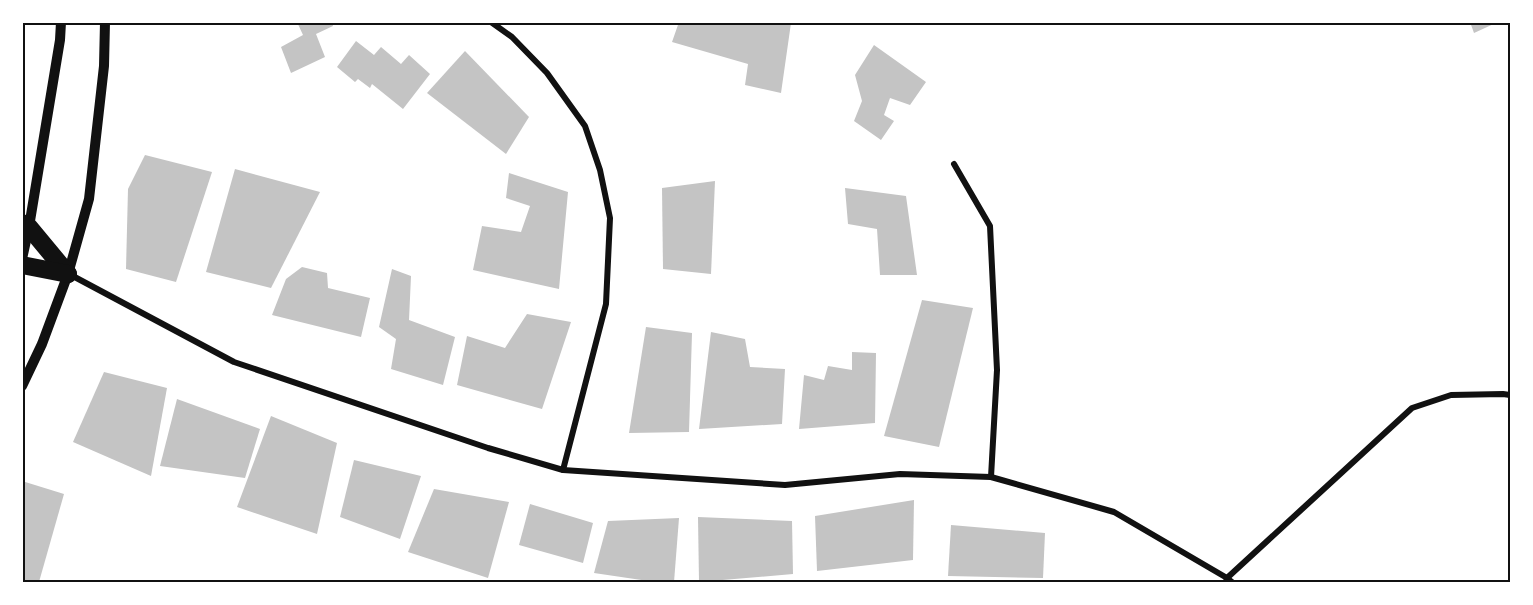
<svg xmlns="http://www.w3.org/2000/svg" width="1533" height="605" font-family="Georgia,serif">
<rect width="100%" height="100%" fill="#fff"/>
<g fill="#c4c4c4">
<path d="M297,22H332L333,26L316,34L325,57L291,73L281,47L303,35Z"/>
<path d="M679,22L791,23L781,93L745,85L748,64L672,42Z"/>
<path d="M1470,22H1498L1474,33Z"/>
<path d="M356,41L374,55L381,47L401,64L409,55L430,74L403,109L372,84L370,88L358,79L355,82L337,67Z"/>
<path d="M874,45L926,82L910,105L890,98L884,115L894,121L881,140L854,121L862,101L855,75Z"/>
<path d="M465,51L529,117L506,154L427,93Z"/>
<path d="M145,155L212,172L176,282L126,269L128,189Z"/>
<path d="M235,169L320,192L271,288L206,272Z"/>
<path d="M509,173L568,192L559,289L473,270L482,226L521,232L530,206L506,198Z"/>
<path d="M715,181L711,274L663,269L662,188Z"/>
<path d="M845,188L906,196L917,275H880L877,229L848,224Z"/>
<path d="M302,267L327,273L328,288L370,298L361,337L272,315L286,279Z"/>
<path d="M392,269L411,276L409,320L455,337L443,385L391,369L396,339L379,327Z"/>
<path d="M922,300L973,308L939,447L884,436Z"/>
<path d="M527,314L571,322L542,409L457,385L467,336L505,348Z"/>
<path d="M646,327L692,333L689,432L629,433Z"/>
<path d="M711,332L745,339L750,367L785,369L782,424L699,429Z"/>
<path d="M852,352L876,353L875,423L799,429L804,375L824,380L828,366L852,370Z"/>
<path d="M104,372L167,388L151,476L73,442Z"/>
<path d="M177,399L260,429L245,478L160,466Z"/>
<path d="M271,416L337,443L317,534L237,507Z"/>
<path d="M354,460L421,476L400,539L340,517Z"/>
<path d="M22,481L64,494L39,582H22Z"/>
<path d="M434,489L509,502L488,578L408,552Z"/>
<path d="M914,500L913,560L817,571L815,516Z"/>
<path d="M530,504L593,523L583,563L519,545Z"/>
<path d="M698,517L792,521L793,574L699,582Z"/>
<path d="M679,518L674,582H655L594,573L608,521Z"/>
<path d="M951,525L1045,533L1043,578L948,576Z"/>
</g>
<g fill="none" stroke-linecap="round" stroke-linejoin="round">
<g stroke="#111" stroke-width="6">
<path d="M491,22L512,37L547,73L585,126L600,170L610,218L606,304L563,470"/>
<path d="M954,164L990,226L997,370L991,477"/>
<path d="M69,274L234,362L488,448L563,470L785,485L900,474L991,477L1114,512L1227,578L1232,582"/>
<path d="M1226,582L1227,578L1412,408L1451,395L1503,394L1510,395"/>
</g>
<g stroke="#111" stroke-width="10">
<path d="M22,259L29,227L60,40L61,22"/>
<path d="M22,386L42,344L68,274L89,199L104,66L105,22"/>
</g>
<g stroke="#111" stroke-width="18">
<path d="M22,223L29,227L68,274"/>
<path d="M22,265L68,274"/>
</g>
</g>
<rect width="1533" height="605" fill="none" stroke="#ffffff" stroke-width="48"/>
<rect x="24" y="24" width="1485" height="557" fill="none" stroke="#111" stroke-width="2"/>
</svg>
